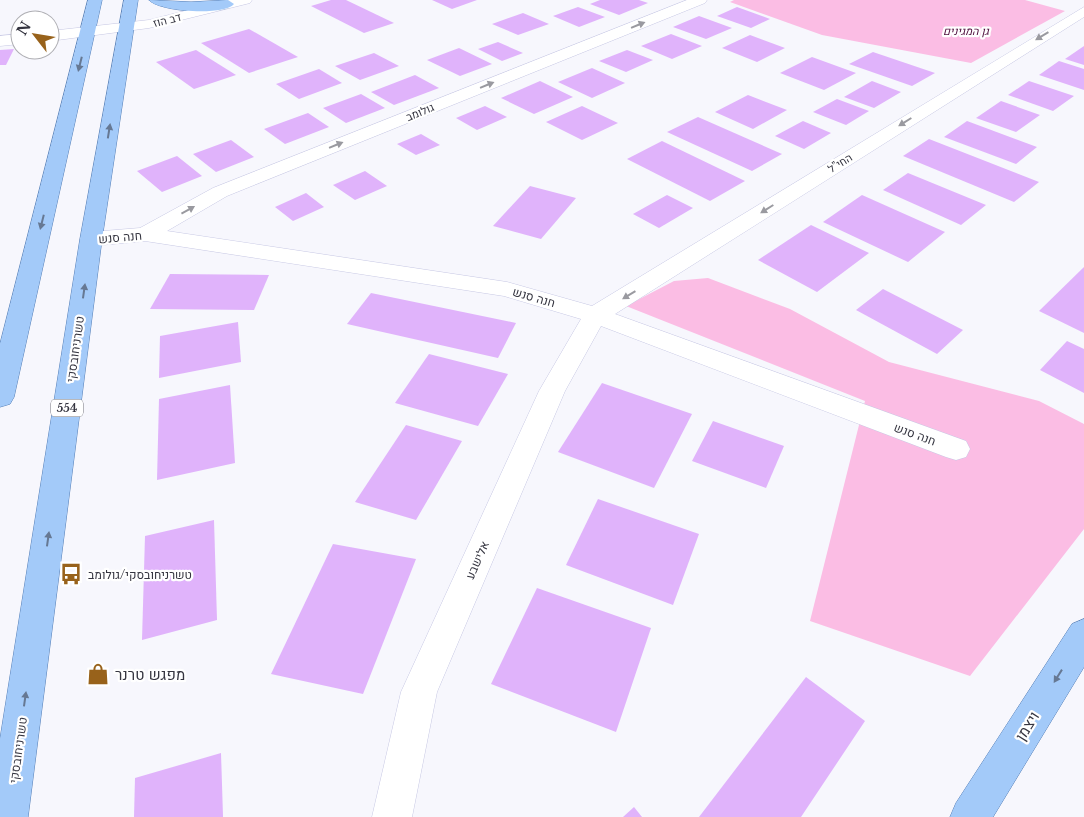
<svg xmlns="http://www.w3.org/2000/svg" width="1084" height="817" font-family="'Libre Baskerville',Heebo,serif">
<rect width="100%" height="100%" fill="#f7f7fd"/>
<g fill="#fbbde4">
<path d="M734,0H1025L1065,11L971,63L822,35L730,2Z"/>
<path d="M708,278L790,309L889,362L1039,401L1084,424V529L970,676L810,621L865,401L626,306L674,281Z"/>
</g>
<g fill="#e0b3fb">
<path d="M331,0H346L394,23L364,33L311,6Z"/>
<path d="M432,0H477L452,9Z"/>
<path d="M600,0H639L648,3L619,15L590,4Z"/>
<path d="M578,7L605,17L579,27L553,16Z"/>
<path d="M737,7L770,19L751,28L717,16Z"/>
<path d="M523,13L549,24L518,35L492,24Z"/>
<path d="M699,16L732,28L706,39L673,27Z"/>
<path d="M249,29L298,57L249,73L201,43Z"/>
<path d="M671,34L702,46L672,59L641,46Z"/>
<path d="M750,35L785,48L757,62L722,48Z"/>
<path d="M498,42L523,53L502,61L478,49Z"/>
<path d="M1084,46V65L1065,59Z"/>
<path d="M459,48L492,64L460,76L427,60Z"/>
<path d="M14,49L6,65H0V50Z"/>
<path d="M196,50L236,75L194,89L156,62Z"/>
<path d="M627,50L653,60L626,72L599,61Z"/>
<path d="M873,52L935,73L912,86L849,64Z"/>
<path d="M374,53L399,66L360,80L335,66Z"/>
<path d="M812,57L856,73L824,90L780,73Z"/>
<path d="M1059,61L1084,69V90L1039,75Z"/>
<path d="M592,68L625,83L592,98L558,82Z"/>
<path d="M319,69L342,83L299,99L276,84Z"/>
<path d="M415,75L439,88L394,105L371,92Z"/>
<path d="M540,81L573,97L534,114L501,98Z"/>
<path d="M872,81L901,92L874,108L844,97Z"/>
<path d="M1029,81L1074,96L1053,111L1008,95Z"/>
<path d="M361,94L385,108L346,123L323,108Z"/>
<path d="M748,95L787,110L753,129L715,112Z"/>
<path d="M837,99L869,111L846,125L813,112Z"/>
<path d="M1001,101L1040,115L1016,132L976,118Z"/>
<path d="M485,106L507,117L477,130L456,118Z"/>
<path d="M582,106L618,123L582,140L546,122Z"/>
<path d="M308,113L329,127L285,144L264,129Z"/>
<path d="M698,117L782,154L752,171L667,132Z"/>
<path d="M803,121L831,133L804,149L775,136Z"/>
<path d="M967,121L1037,147L1016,164L944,137Z"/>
<path d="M421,134L440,145L416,155L397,144Z"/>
<path d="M929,139L1039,182L1014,202L903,156Z"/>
<path d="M231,140L254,157L216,172L193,154Z"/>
<path d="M662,141L745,181L710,201L627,159Z"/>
<path d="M177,156L202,176L162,192L137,171Z"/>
<path d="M365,171L387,186L355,200L333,185Z"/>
<path d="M908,173L986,205L961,225L883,190Z"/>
<path d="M530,186L576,198L541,239L493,226Z"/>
<path d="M306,193L324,207L293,221L275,207Z"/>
<path d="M667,195L693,208L659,228L633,214Z"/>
<path d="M862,195L945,232L908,262L823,222Z"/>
<path d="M811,225L869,253L817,292L758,260Z"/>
<path d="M1084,267V333L1039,311Z"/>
<path d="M170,274L269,275L254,310L150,309Z"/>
<path d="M883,289L963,330L937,354L856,310Z"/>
<path d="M371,293L516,323L498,358L347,324Z"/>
<path d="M238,322L241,362L159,378L160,336Z"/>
<path d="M1067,341L1084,349V393L1040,370Z"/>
<path d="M429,354L508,374L478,426L395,403Z"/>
<path d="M602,383L692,414L654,488L558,452Z"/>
<path d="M230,385L235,463L157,480L159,399Z"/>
<path d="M713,421L784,446L766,488L692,461Z"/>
<path d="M406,425L462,441L416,520L355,502Z"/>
<path d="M598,499L699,534L673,605L566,565Z"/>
<path d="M214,520L217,620L142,640L145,536Z"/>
<path d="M333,544L416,559L363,694L271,674Z"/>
<path d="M537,588L651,628L616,732L491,684Z"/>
<path d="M806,677L865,721L801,817H699Z"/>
<path d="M221,753L223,817H134L135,778Z"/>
<path d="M634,807L642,817H623Z"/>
</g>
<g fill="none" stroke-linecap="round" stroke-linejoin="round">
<g stroke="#c7c8e4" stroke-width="1">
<g id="minor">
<path d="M228,0H252L250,3L149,28L50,41V31L149,20Z"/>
<path d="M687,0H707L705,3L227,196L167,231L507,282L592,306L1084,7V17L615,314L966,441L970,449L966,457L956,460L946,457L601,326L565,391L437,692L412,817H372L401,692L539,391L581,319L504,296L145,241L91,246L83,244L80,239L83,234L91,232L140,228L213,188Z"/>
<path d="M20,34V44L0,46V36Z"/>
</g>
</g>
<g stroke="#547eb6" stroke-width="1">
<g id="major">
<path d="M88,0H102L14,397L10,404L0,407V344Z"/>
<path d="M124,0H138L102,239L28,817H0V739L80,239Z"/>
<path d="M149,0L191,2L228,0L234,4C225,16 159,12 149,0Z"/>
<path d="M1084,619V667L993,817H950L956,803L1072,624Z"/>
</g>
</g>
<use href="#minor" fill="#fff" fill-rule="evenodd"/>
<use href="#major" fill="#a3caf9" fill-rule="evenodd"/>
</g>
<defs><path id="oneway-solid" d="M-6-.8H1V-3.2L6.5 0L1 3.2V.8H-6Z" transform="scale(1.25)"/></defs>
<g fill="#9a9aa0">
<use href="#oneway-solid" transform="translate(638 25) rotate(-22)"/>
<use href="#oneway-solid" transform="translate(1042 36) rotate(149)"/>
<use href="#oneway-solid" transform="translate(487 85) rotate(-22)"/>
<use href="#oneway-solid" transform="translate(905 122) rotate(148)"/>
<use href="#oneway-solid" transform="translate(336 145) rotate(-22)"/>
<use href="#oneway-solid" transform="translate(767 209) rotate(148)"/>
<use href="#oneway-solid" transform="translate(188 210) rotate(-29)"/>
<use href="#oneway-solid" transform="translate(629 295) rotate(149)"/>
</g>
<g fill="#667893">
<use href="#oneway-solid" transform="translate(80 64) rotate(104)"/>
<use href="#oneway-solid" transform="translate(109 131) rotate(-81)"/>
<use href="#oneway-solid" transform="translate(42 222) rotate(104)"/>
<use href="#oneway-solid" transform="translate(84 291) rotate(-82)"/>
<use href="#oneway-solid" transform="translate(48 539) rotate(-82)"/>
<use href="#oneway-solid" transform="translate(1058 676) rotate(122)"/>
<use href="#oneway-solid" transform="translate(25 699) rotate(-82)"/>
</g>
<defs>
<g id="bus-bare" transform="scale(1.725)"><path d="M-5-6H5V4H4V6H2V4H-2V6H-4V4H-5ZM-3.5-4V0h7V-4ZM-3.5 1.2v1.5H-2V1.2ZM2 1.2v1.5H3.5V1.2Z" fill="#98621b" stroke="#fff" stroke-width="2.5" paint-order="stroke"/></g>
<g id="shop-bare" transform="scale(1.725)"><path d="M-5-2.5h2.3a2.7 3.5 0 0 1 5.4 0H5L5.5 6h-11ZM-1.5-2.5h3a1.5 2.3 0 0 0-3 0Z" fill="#98621b" stroke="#fff" stroke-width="2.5" paint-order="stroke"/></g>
</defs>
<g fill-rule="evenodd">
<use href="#bus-bare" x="71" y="574"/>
<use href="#shop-bare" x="98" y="674"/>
</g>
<g text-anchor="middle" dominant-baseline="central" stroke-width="4.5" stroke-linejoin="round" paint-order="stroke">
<g font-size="11" fill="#353540" stroke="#fff">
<text transform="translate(167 20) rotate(-14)">דב הוז</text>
<text transform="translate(420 112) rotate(-22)">גולומב</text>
<text transform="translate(840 163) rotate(-32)">החי"ל</text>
</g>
<g font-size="11" font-style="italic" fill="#4d0b3b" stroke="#fff">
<text x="966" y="31">גן המגינים</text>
</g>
<rect fill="#fff" stroke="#727279" stroke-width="1" x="51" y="399.5" width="32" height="17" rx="4"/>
<g font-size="11" font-weight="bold" fill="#353540">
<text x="67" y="408">554</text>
</g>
<g font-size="12" fill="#353540" stroke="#fff">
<text transform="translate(120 237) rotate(-5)">חנה סנש</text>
<text transform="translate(534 297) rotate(16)">חנה סנש</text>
<text transform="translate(75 349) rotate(-82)">טשרניחובסקי</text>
<text transform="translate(915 434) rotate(20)">חנה סנש</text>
<text transform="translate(477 560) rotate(-66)">אלישבע</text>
<text transform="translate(18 750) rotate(-82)">טשרניחובסקי</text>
</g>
<g font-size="12" fill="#353540" stroke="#fff" text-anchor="start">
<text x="88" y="574">טשרניחובסקי/גולומב</text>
</g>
<g font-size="15" fill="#353540" stroke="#fff" text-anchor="start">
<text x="115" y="674">מפגש טרנר</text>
</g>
<g font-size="15" fill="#353540" stroke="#fff">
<text transform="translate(1027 726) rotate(-58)">ויצמן</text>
</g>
</g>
<g transform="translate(35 35) rotate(301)"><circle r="24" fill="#ffffff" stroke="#aeaeb3"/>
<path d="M0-4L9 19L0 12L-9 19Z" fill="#98621b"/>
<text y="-8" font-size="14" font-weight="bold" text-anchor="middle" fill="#353540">N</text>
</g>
</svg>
